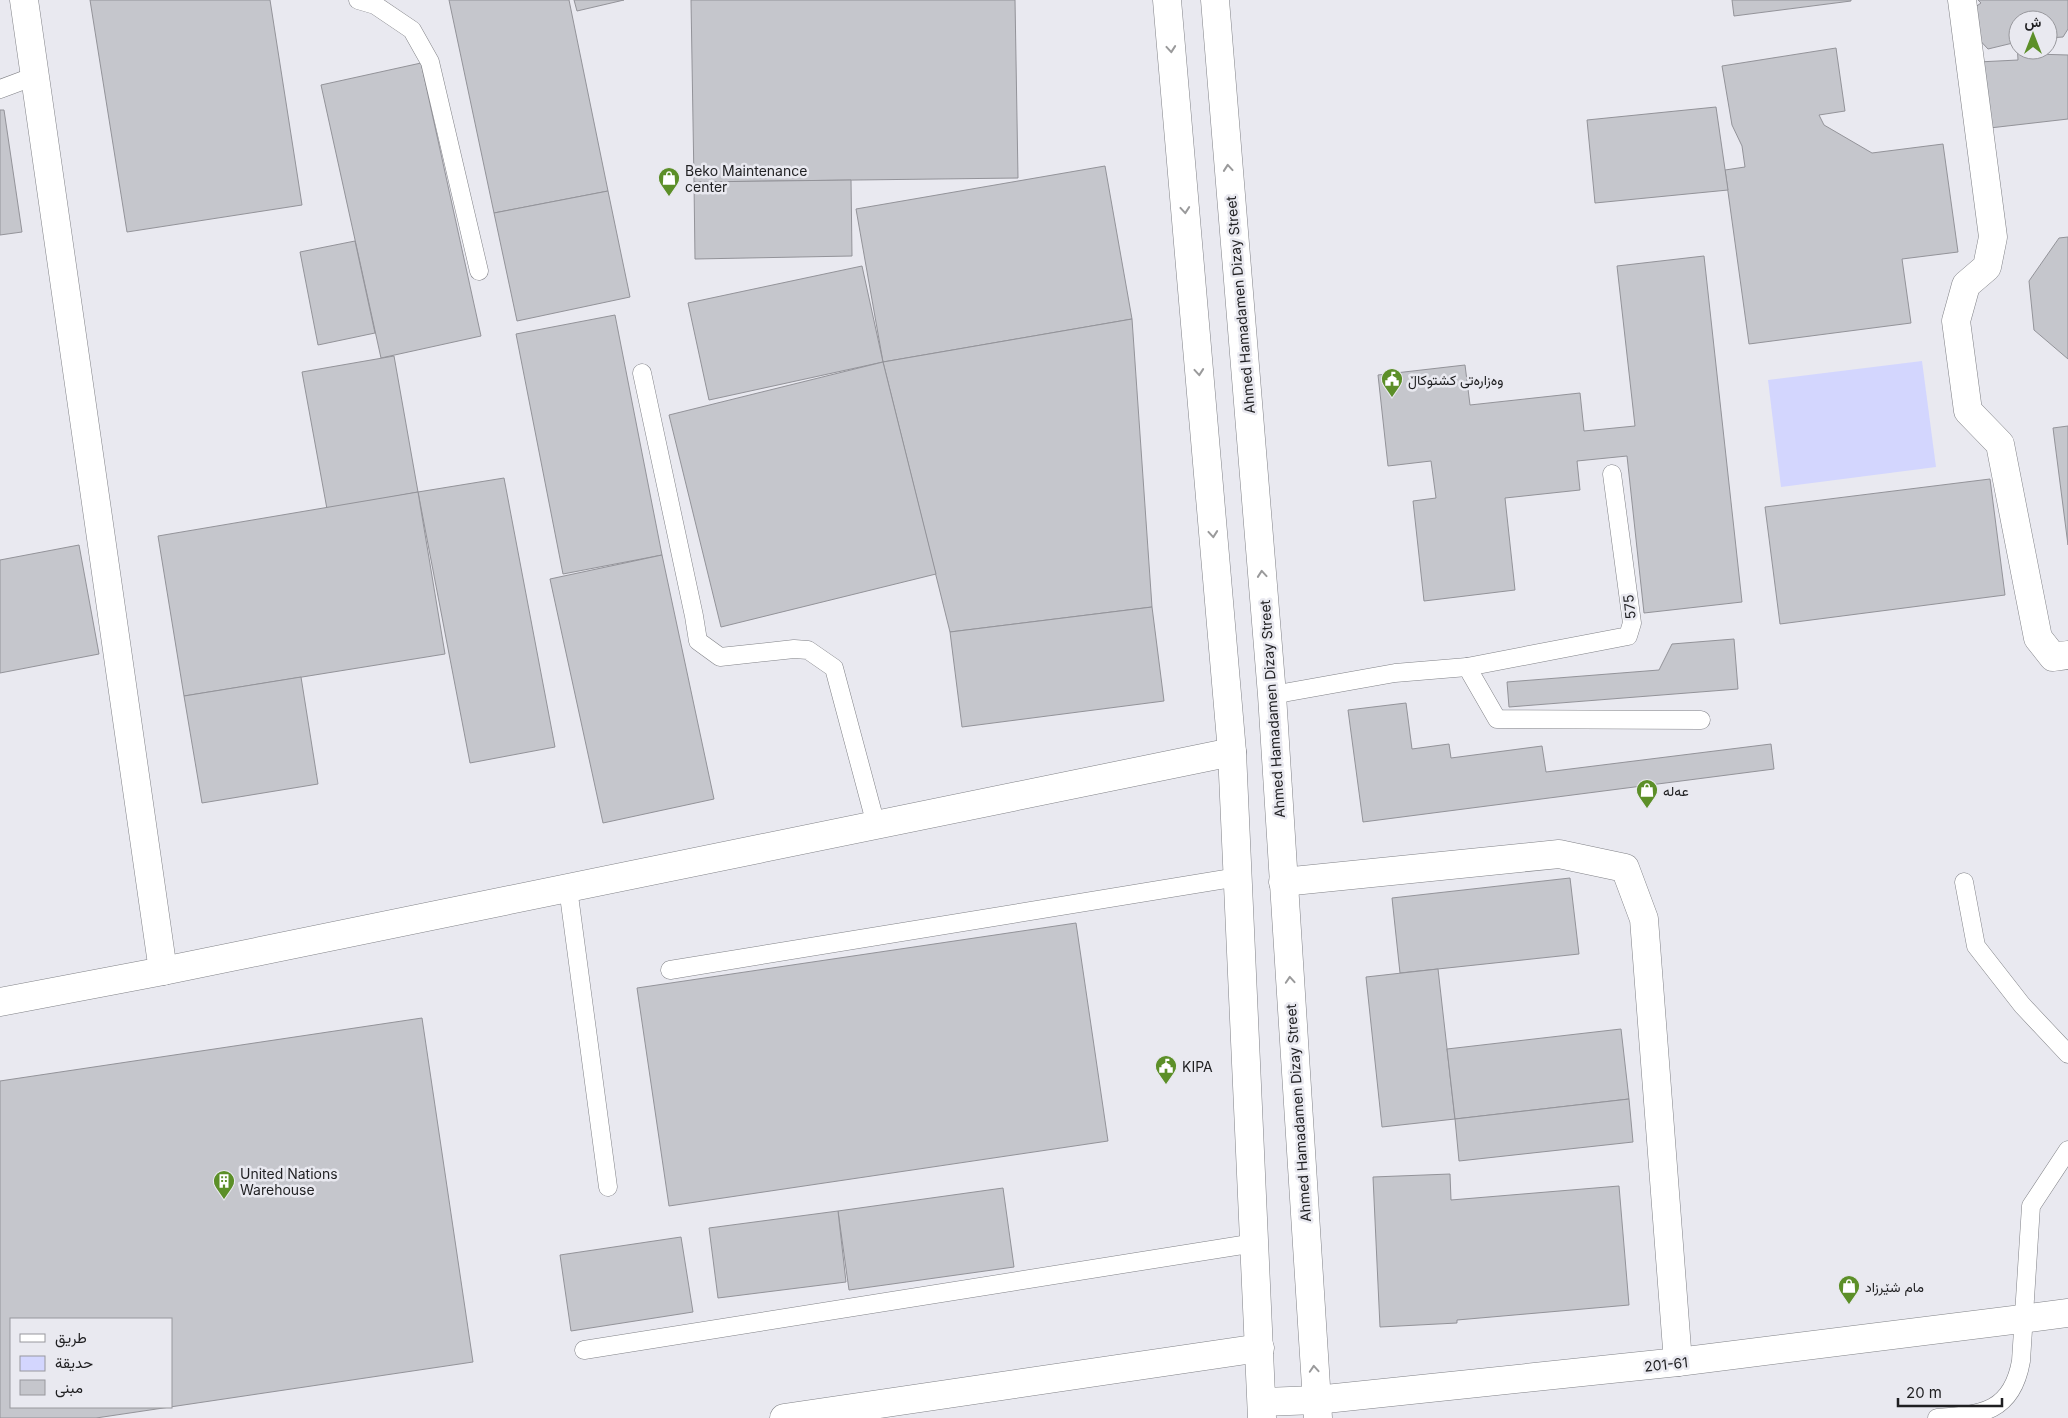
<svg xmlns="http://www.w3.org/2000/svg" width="2068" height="1418" font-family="Inter,Vazirmatn,sans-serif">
<rect width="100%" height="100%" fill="#e9e9f0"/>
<path fill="#d3d6fe" d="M1922,361L1936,467L1781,487L1768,380Z"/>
<g fill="#c5c6cc" stroke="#939399" fill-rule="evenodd">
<path d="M90,0H270L302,205L127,232Z"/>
<path d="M449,0H569L608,191L494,213Z"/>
<path d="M574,0H624L577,11Z"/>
<path d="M691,0H1015L1018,178L694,182Z"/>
<path d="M1732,0H1851V1L1734,16Z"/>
<path d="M1978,0H2068V29L2063,37L2048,38V20H2018V50H2034V54L2068,55V119L1981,129L1978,62L2018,60L2017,42L1988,49L1973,33L1971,10L1981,3Z"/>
<path d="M1836,48L1845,111L1819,115L1824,125L1872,153L1943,144L1958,252L1902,259L1911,323L1749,344L1725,170L1745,167L1742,146L1732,125L1722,66Z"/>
<path d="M421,63L481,336L381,358L321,85Z"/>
<path d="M1716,107L1728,190L1595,203L1587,120Z"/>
<path d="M0,110H4L22,232L0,235Z"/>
<path d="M1105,166L1132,319L883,362L856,209Z"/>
<path d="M851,180L852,256L695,259L694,182Z"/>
<path d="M608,191L630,297L517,321L494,213Z"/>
<path d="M2068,237V359L2034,330L2029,281L2059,238Z"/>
<path d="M355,241L375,333L318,345L300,252Z"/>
<path d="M1704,256L1742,602L1644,613L1627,456L1577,461L1580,490L1505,498L1515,590L1424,601L1413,501L1436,498L1431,461L1388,466L1378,375L1465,365L1470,405L1580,393L1584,431L1635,426L1617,266Z"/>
<path d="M862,266L883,362L709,400L688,303Z"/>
<path d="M615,315L662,555L563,574L516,334Z"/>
<path d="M1132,319L1152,607L950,632L883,362Z"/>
<path d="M394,356L418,492L327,509L302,372Z"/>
<path d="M883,362L936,574L721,627L669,415Z"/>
<path d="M2068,426V545L2053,428Z"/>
<path d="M504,478L555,747L470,763L418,492Z"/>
<path d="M1990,479L2005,595L1780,624L1765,507Z"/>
<path d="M418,492L445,654L184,696L158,536Z"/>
<path d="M79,545L99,654L0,673V560Z"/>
<path d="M662,555L714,799L603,823L550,579Z"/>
<path d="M1152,607L1164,701L962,727L950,632Z"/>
<path d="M1734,639L1738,689L1509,707L1507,682L1659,670L1672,644Z"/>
<path d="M301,677L318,784L202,803L184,696Z"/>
<path d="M1406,703L1412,749L1449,744L1451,758L1542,746L1546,772L1771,744L1774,769L1363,822L1348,710Z"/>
<path d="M1570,878L1579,954L1400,973L1392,898Z"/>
<path d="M1076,923L1108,1141L669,1206L637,988Z"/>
<path d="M1438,969L1455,1119L1382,1127L1366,977Z"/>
<path d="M422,1018L473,1362L96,1418H0V1081ZM11,1319H171V1407H11Z"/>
<path d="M1621,1029L1629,1099L1455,1119L1447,1049Z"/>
<path d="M1629,1099L1633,1142L1459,1161L1455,1119Z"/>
<path d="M1450,1174L1451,1200L1619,1186L1629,1305L1457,1320V1323L1380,1327L1373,1177Z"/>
<path d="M1003,1188L1014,1267L849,1290L838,1211Z"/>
<path d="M838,1211L846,1282L718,1298L709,1228Z"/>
<path d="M681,1237L693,1312L571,1331L560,1255Z"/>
</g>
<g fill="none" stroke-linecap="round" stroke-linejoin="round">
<g stroke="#818287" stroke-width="19">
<g id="service">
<path d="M358,0L375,5L412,30L430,62L479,271"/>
<path d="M0,89L35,76"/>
<path d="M642,373L694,616L698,641L720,657L794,649L808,650L834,668L876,825"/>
<path d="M1467,667L1628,636L1632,623L1612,474"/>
<path d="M1272,695L1395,673L1467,667L1497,719L1701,720"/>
<path d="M1964,882L1976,946L2022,1005L2068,1054"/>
<path d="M568,888L608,1187"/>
<path d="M670,970L1238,877"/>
<path d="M584,1350L1255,1243"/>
<path d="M1937,1418C1982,1415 2012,1412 2021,1361L2031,1206L2068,1150"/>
</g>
</g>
<g stroke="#818287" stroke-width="29">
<g id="minor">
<path d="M24,0L163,971"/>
<path d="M1962,0L1993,237L1987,267L1966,285L1956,321L1968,411L2000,444L2038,638L2053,657L2068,655"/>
<path d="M1283,882L1559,854L1625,868L1644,919L1678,1362"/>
<path d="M0,1002L163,971L1232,752"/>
<path d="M1262,1402L1316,1400L1678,1362L2068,1313"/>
<path d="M784,1418L1260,1348"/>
</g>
</g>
<g stroke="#818287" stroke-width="29">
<g id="tertiary">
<path d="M1167,0L1232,752L1262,1418"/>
<path d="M1215,0L1272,695L1318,1418"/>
</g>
</g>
<use href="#service" stroke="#fff" stroke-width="18"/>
<use href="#minor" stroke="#fff" stroke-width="28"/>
<use href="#tertiary" stroke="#fff" stroke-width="28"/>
</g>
<defs><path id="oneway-chevron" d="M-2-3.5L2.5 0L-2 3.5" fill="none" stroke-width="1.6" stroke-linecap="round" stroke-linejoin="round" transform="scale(1.25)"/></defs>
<g stroke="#9a9a9b">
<use href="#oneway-chevron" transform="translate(1171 49) rotate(85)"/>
<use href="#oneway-chevron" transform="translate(1228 168) rotate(-95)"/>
<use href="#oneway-chevron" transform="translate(1185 210) rotate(85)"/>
<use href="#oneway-chevron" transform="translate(1199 372) rotate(85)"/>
<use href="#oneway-chevron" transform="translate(1213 534) rotate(85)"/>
<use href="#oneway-chevron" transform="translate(1262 574) rotate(-95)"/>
<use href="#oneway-chevron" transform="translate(1290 980) rotate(-94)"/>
<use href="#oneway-chevron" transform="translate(1314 1369) rotate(-94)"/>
</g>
<defs>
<g id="shop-pin" transform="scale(1.125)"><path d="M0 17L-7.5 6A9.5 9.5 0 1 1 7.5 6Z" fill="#5c8f28" stroke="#e9e9f0"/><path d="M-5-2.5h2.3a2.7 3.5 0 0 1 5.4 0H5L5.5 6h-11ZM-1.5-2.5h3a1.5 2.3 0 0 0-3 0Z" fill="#fff"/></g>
<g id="civic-pin" transform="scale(1.125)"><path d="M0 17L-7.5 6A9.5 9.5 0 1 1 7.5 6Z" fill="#5c8f28" stroke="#e9e9f0"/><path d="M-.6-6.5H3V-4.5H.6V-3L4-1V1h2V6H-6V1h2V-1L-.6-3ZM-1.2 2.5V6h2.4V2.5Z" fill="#fff"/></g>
<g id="building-pin" transform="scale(1.125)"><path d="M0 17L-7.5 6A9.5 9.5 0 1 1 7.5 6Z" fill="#5c8f28" stroke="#e9e9f0"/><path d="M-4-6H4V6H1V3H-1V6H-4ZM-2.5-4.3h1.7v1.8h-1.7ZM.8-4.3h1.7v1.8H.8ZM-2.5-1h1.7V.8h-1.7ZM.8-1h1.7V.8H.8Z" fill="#fff"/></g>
</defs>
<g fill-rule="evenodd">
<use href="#shop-pin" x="669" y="178"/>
<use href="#civic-pin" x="1392" y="379"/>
<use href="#shop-pin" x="1647" y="790"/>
<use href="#civic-pin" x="1166" y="1066"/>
<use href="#building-pin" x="224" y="1181"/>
<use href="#shop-pin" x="1849" y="1286"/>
</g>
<g text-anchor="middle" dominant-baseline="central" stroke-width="5" stroke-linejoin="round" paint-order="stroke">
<g font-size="14" fill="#1f1f21" stroke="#e9e9f0" text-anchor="start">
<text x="685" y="170">Beko Maintenance<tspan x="685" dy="16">center</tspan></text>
<text x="1408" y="379">وەزارەتی کشتوکاڵ</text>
<text x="1663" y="790">عەلە</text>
<text x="1182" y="1066">KIPA</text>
<text x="240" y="1173">United Nations<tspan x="240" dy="16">Warehouse</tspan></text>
<text x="1865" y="1286">مام شێرزاد</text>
</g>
<g font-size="14" fill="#1f1f21" stroke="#e9e9f0">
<text transform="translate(1240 305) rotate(-95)">Ahmed Hamadamen Dizay Street</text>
<text transform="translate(1629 607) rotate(-96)">575</text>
<text transform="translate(1272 709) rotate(-94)">Ahmed Hamadamen Dizay Street</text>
<text transform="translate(1298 1113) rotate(-94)">Ahmed Hamadamen Dizay Street</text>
<text transform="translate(1666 1364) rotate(-6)">201-61</text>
</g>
</g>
<rect x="10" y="1318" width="162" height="90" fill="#e9e9f0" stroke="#98989d"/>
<rect x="20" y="1334" width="25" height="8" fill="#ffffff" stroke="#98989d"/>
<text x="55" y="1343" font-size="15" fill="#1f1f21">طريق</text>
<rect x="20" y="1356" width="25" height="15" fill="#d3d6fe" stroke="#98989d"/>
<text x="55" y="1368" font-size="15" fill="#1f1f21">حديقة</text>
<rect x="20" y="1380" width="25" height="15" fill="#c5c6cc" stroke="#98989d"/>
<text x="55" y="1393" font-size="15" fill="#1f1f21">مبنى</text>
<g transform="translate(2033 35)"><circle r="24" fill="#e9e9f0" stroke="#98989d"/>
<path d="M0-4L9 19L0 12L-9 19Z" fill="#5c8f28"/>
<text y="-8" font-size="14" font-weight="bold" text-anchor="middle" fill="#1f1f21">ش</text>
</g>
<path d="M1898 1398v8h104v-8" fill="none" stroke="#1f1f21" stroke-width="2.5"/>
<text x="1906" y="1398" font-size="15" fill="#1f1f21" stroke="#e9e9f0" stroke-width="4" paint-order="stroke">20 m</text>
</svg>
